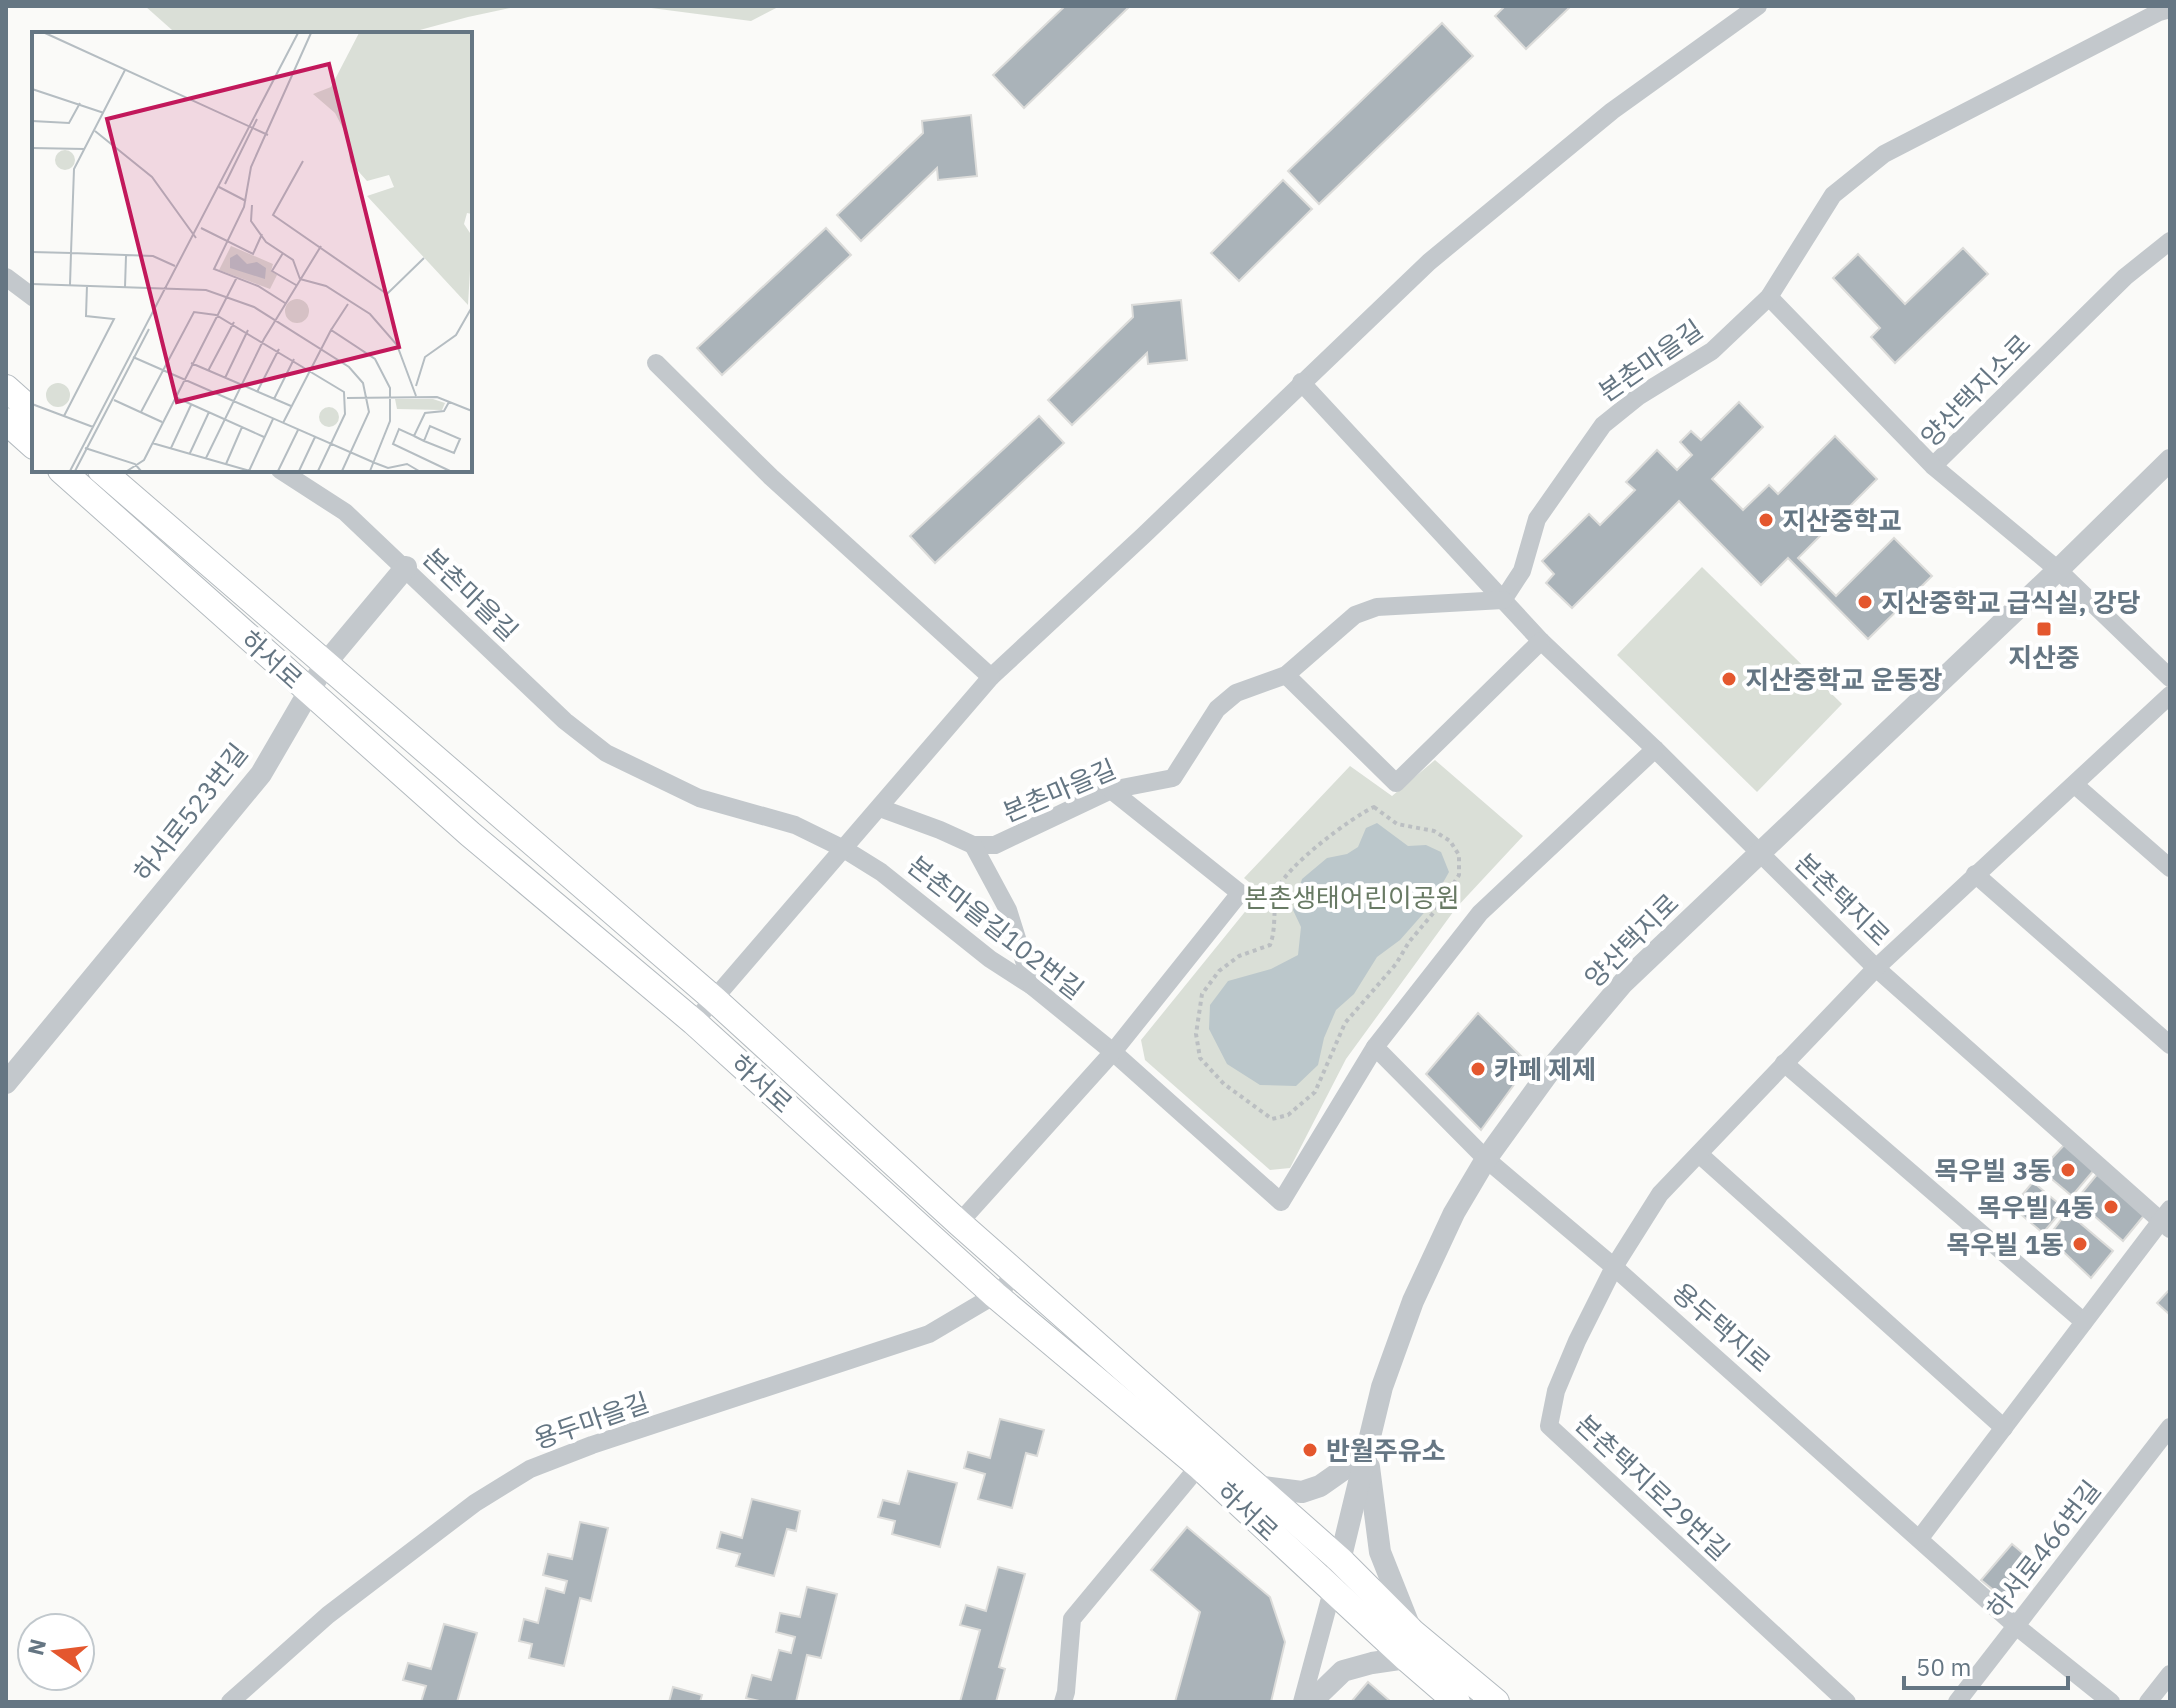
<svg xmlns="http://www.w3.org/2000/svg" width="2176" height="1708" font-family="'IBM Plex Sans','Noto Sans KR',sans-serif">
<rect width="100%" height="100%" fill="#fafaf8"/>
<g fill="#dadfd7">
<path d="M145,6H520L468,17L405,34H173L172,30Z"/>
<path d="M636,6H780L751,21Z"/>
<path d="M1702,567L1842,704L1757,792L1617,655Z"/>
<path d="M1435,760L1523,836L1456,908L1346,1059L1290,1168L1270,1170L1145,1060L1141,1040L1261,892L1244,878L1350,766L1392,796Z"/>
</g>
<path fill="#bbc7cb" d="M1377,823L1408,846L1426,845L1441,852L1449,872L1430,906L1400,940L1377,957L1354,994L1336,1010L1324,1038L1318,1065L1296,1086L1260,1085L1227,1064L1209,1029L1210,1005L1228,981L1271,969L1298,955L1301,927L1293,910L1302,879L1327,858L1347,854L1358,847L1366,828Z"/>
<g fill="#aab3b9" stroke="#dcdcda" stroke-width="2">
<path d="M1065,6H1130L1024,108L993,75Z"/>
<path d="M1505,6H1571L1526,49L1495,16Z"/>
<path d="M1442,23L1473,56L1319,204L1288,171Z"/>
<path d="M971,115L977,176L938,180L937,168L861,241L837,215L923,133L922,121Z"/>
<path d="M1283,180L1312,209L1239,281L1211,253Z"/>
<path d="M826,228L851,255L722,375L697,348Z"/>
<path d="M1963,248L1988,274L1895,363L1871,337L1880,328L1833,278L1858,254L1905,304Z"/>
<path d="M1181,300L1187,360L1148,364L1147,353L1072,425L1048,400L1133,317L1132,305Z"/>
<path d="M1739,402L1763,427L1712,479L1743,510L1769,485L1778,494L1835,436L1877,479L1798,558L1836,596L1894,538L1932,576L1868,639L1788,558L1761,585L1679,501L1572,608L1546,583L1554,574L1542,561L1589,514L1600,525L1635,490L1626,482L1657,450L1677,470L1692,455L1680,442L1691,431L1701,440Z"/>
<path d="M1039,416L1064,443L935,563L910,536Z"/>
<path d="M1478,1013L1529,1064L1481,1130L1426,1074Z"/>
<path d="M2065,1144L2094,1170L2072,1196L2041,1170Z"/>
<path d="M2099,1172L2146,1213L2123,1241L2076,1200Z"/>
<path d="M2033,1182L2064,1208L2043,1233L2012,1207Z"/>
<path d="M2067,1212L2113,1251L2091,1278L2048,1237Z"/>
<path d="M2170,1289V1315L2157,1303Z"/>
<path d="M1000,1419L1044,1430L1037,1456L1026,1453L1012,1508L978,1499L985,1474L964,1468L968,1452L990,1458Z"/>
<path d="M908,1471L957,1483L940,1547L892,1534L895,1521L878,1517L883,1500L899,1504Z"/>
<path d="M752,1499L800,1511L796,1531L787,1529L774,1576L736,1566L740,1554L717,1548L721,1532L742,1538Z"/>
<path d="M580,1522L608,1528L591,1601L580,1598L564,1666L529,1658L532,1644L519,1641L524,1619L538,1623L546,1588L564,1593L567,1581L543,1575L548,1554L572,1559Z"/>
<path d="M1187,1527L1270,1597L1285,1642L1271,1702H1175L1200,1612L1151,1570Z"/>
<path d="M2012,1544L2038,1566L2008,1602L1981,1580Z"/>
<path d="M998,1567L1025,1574L999,1667L1005,1669L996,1702H960L980,1630L960,1625L966,1605L986,1611Z"/>
<path d="M807,1587L837,1594L821,1658L807,1655L796,1702H764L746,1698L752,1675L771,1680L779,1650L791,1653L795,1637L776,1632L780,1613L800,1617Z"/>
<path d="M444,1624L477,1633L457,1702H421L426,1686L403,1680L408,1663L431,1669Z"/>
<path d="M1368,1682L1391,1702H1351Z"/>
<path d="M673,1687L702,1695L700,1702H669Z"/>
</g>
<g fill="none" stroke-linecap="round" stroke-linejoin="round">
<g stroke="#b3babf" stroke-width="28">
<g id="secondary">
<path d="M6,388L34,413"/>
<path d="M6,421L34,446"/>
<path d="M61,470L470,834L694,1022L995,1295L1199,1466L1406,1658L1457,1702"/>
<path d="M101,470L714,999L959,1223L1340,1560L1412,1632L1496,1702"/>
</g>
</g>
<path stroke="#bbbfc2" stroke-width="4" stroke-dasharray="4 4" stroke-linecap="butt" d="M1374,807L1397,824L1434,831L1450,841L1459,855V875L1440,905L1409,942L1396,964L1345,1023L1315,1092L1288,1115L1272,1119L1224,1084L1200,1058L1196,1034L1202,994L1219,971L1239,956L1270,945C1277,927 1272,907 1278,889C1286,866 1352,817 1374,807Z"/>
<g stroke="#c3c8cc" stroke-width="18">
<path d="M2170,241L2125,277L1933,466L2058,570L2170,678"/>
<path d="M6,277L34,298"/>
<path d="M1769,297L1933,466"/>
<path d="M656,363L771,477L991,677L1144,535L1429,262L1612,111L1758,6"/>
<path d="M1301,382L1541,641L1655,749L1876,968L2170,1229"/>
<path d="M280,470L345,512L565,721L606,753L699,798L795,825L844,849L881,872L990,959L1032,986L1113,1052L1281,1202L1375,1047L1480,913L1655,749"/>
<path d="M1503,600L1522,571L1537,519L1603,425L1639,396L1712,351L1769,297L1833,195L1884,154L2159,12L2170,9"/>
<path d="M1286,675L1396,783L1541,641"/>
<path d="M2075,785L2170,868"/>
<path d="M880,808L940,830L973,845H995L1111,790L1173,778L1217,709L1236,693L1286,675L1355,615L1377,607L1503,600"/>
<path d="M973,845L1008,910L1032,986"/>
<path d="M1975,874L2170,1045"/>
<path d="M694,1022L991,677"/>
<path d="M1375,1047L1486,1159L1614,1267L2016,1626L2111,1702"/>
<path d="M1784,1063L2084,1322"/>
<path d="M1699,1154L2004,1428"/>
<path d="M959,1223L1113,1052L1240,893L1111,790"/>
<path d="M1920,1538L2170,1209"/>
<path d="M230,1702L328,1615L475,1503L530,1469L592,1445L929,1334L995,1295L1017,1274"/>
<path d="M1063,1702L1066,1692L1072,1619L1199,1466"/>
<path d="M1302,1702L1332,1591"/>
<path d="M1847,1702L1549,1426L1556,1391L1577,1341L1614,1267L1660,1194L1876,968L2170,695"/>
<path d="M1957,1702L2170,1427"/>
<path d="M2148,1702L2170,1674"/>
</g>
<g stroke="#c3c8cc" stroke-width="22">
<path d="M6,1083L261,774L325,664L406,567"/>
<path d="M1369,1467L1380,1552L1411,1630"/>
<path d="M1255,1486L1302,1492L1320,1486L1367,1453"/>
<path d="M1337,1573L1382,1387L1413,1301L1454,1213L1486,1159L1557,1061L1623,983L2058,570L2170,460"/>
<path d="M1311,1702L1343,1671L1372,1663L1406,1658"/>
</g>
<use href="#secondary" stroke="#fff" stroke-width="26"/>
</g>
<g fill="#e4572e" stroke="#fff" stroke-width="3">
<circle cx="1766" cy="520" r="8"/>
<circle cx="1865" cy="602" r="8"/>
<rect x="2036" y="621" width="16" height="16" rx="4"/>
<circle cx="1729" cy="679" r="8"/>
<circle cx="1478" cy="1069" r="8"/>
<circle cx="2068" cy="1170" r="8"/>
<circle cx="2111" cy="1207" r="8"/>
<circle cx="2080" cy="1244" r="8"/>
<circle cx="1310" cy="1450" r="8"/>
</g>
<g text-anchor="middle" dominant-baseline="central" stroke-width="8" stroke-linejoin="round" paint-order="stroke">
<g font-size="26" fill="#657683" stroke="#fff">
<text transform="translate(1650 360) rotate(-35)">본촌마을길</text>
<text transform="translate(1975 390) rotate(-46)">양산택지소로</text>
<text transform="translate(471 594) rotate(44)">본촌마을길</text>
<text transform="translate(272 659) rotate(42)">하서로</text>
<text transform="translate(1059 790) rotate(-23)">본촌마을길</text>
<text transform="translate(190 812) rotate(-52)">하서로523번길</text>
<text transform="translate(1843 899) rotate(44)">본촌택지로</text>
<text transform="translate(996 927) rotate(38)">본촌마을길102번길</text>
<text transform="translate(1631 940) rotate(-45)">양산택지로</text>
<text transform="translate(762 1083) rotate(42)">하서로</text>
<text transform="translate(1722 1327) rotate(41)">용두택지로</text>
<text transform="translate(591 1420) rotate(-19)">용두마을길</text>
<text transform="translate(1653 1487) rotate(43)">본촌택지로29번길</text>
<text transform="translate(1248 1511) rotate(43)">하서로</text>
<text transform="translate(2043 1549) rotate(-52)">하서로466번길</text>
</g>
<g font-size="26" font-weight="bold" fill="#657683" stroke="#fff" text-anchor="start">
<text x="1782" y="520">지산중학교</text>
<text x="1881" y="602">지산중학교 급식실, 강당</text>
<text x="2044" y="657" text-anchor="middle">지산중</text>
<text x="1745" y="679">지산중학교 운동장</text>
<text x="1494" y="1069">카페 제제</text>
<text x="2052" y="1170" text-anchor="end">목우빌 3동</text>
<text x="2095" y="1207" text-anchor="end">목우빌 4동</text>
<text x="2064" y="1244" text-anchor="end">목우빌 1동</text>
<text x="1326" y="1450">반월주유소</text>
</g>
<g font-size="26" fill="#687a64" stroke="#fff">
<text x="1352" y="897">본촌생태어린이공원</text>
</g>
</g>
<g transform="translate(32 32)">
<rect width="440" height="440" fill="#fafaf8"/>
<path d="M327,1H440V182L435,181L432,192L440,204L436,273L335,164L362,155L357,143L335,149L318,130L316,106L303,81L281,62L299,55ZM23 128a10 10 0 1 1 20 0a10 10 0 1 1-20 0ZM199,214L241,232L239,239L245,243L238,257L187,238ZM253 279a12 12 0 1 1 24 0a12 12 0 1 1-24 0ZM14 363a12 12 0 1 1 24 0a12 12 0 1 1-24 0ZM363,367H401L413,371L410,378L365,377ZM287 385a10 10 0 1 1 20 0a10 10 0 1 1-20 0Z" fill="#dadfd7"/>
<path d="M205,222L215,232L225,230L234,236L233,247L198,236V226Z" fill="#bbc7cb"/>
<path fill="none" stroke="#b5bdc2" stroke-width="2" d="M13,1L236,103M0,57L72,81M0,89L37,91L48,71M63,99L120,145L164,206M0,116L53,117M271,129L241,183L355,262L392,226M193,152L225,87M187,155L214,169M220,173L219,189L234,210L261,228L268,247M169,196L221,222L230,202M0,220L39,221L42,137L93,38M251,221L240,239L264,253M268,247L294,254L338,282L365,313L384,364M0,252L174,258L222,275L317,335L331,351L337,380L310,439M38,253L39,221L121,224L143,234M93,255L94,224M253,271L226,254L182,237L212,175L219,135L279,1M299,298L316,272M101,325L343,431L356,436L375,432L387,439M159,331L259,374M176,339L202,290M193,346L216,298M384,354L393,325L424,303L440,275M225,360L247,317M143,365L232,405M315,366L405,365L440,379M242,367L262,327M82,368L130,390M417,370L412,379L393,381L382,404L367,397L361,412L418,439M0,372L61,395M109,380L162,280L184,283L312,360L313,382L286,439M32,384L82,287L54,284L55,253M251,391L299,298L343,327L358,356V389L338,439M382,404L392,409L422,421L428,407L398,394L392,409M120,411L218,439M53,416L103,432L109,439M139,416L159,373M158,421L177,380M174,426L232,307L289,214M194,432L210,395M38,439L266,1M43,439L117,297M95,439L112,428L205,245M217,439L241,387M246,439L266,398M267,439L283,405"/>
<path fill="#c2185b" fill-opacity="0.15" stroke="#c2185b" stroke-width="4" d="M297,32L367,315L145,370L75,87Z"/>
<rect width="440" height="440" fill="none" stroke="#657683" stroke-width="4"/>
</g>
<rect width="2176" height="1708" fill="none" stroke="#657683" stroke-width="16"/>
<g transform="translate(56 1652) rotate(284)"><circle r="38" fill="#ffffff" stroke="#c1c8cd" stroke-width="2"/>
<path d="M0-6L14 30L0 20L-14 30Z" fill="#e4572e"/>
<text y="-12" font-size="22" font-weight="bold" text-anchor="middle" fill="#657683">N</text>
</g>
<path d="M1904 1676v12h164v-12" fill="none" stroke="#657683" stroke-width="4"/>
<text x="1916" y="1676" font-size="24" fill="#657683" stroke="#ffffff" stroke-width="6" paint-order="stroke">50 m</text>
</svg>
